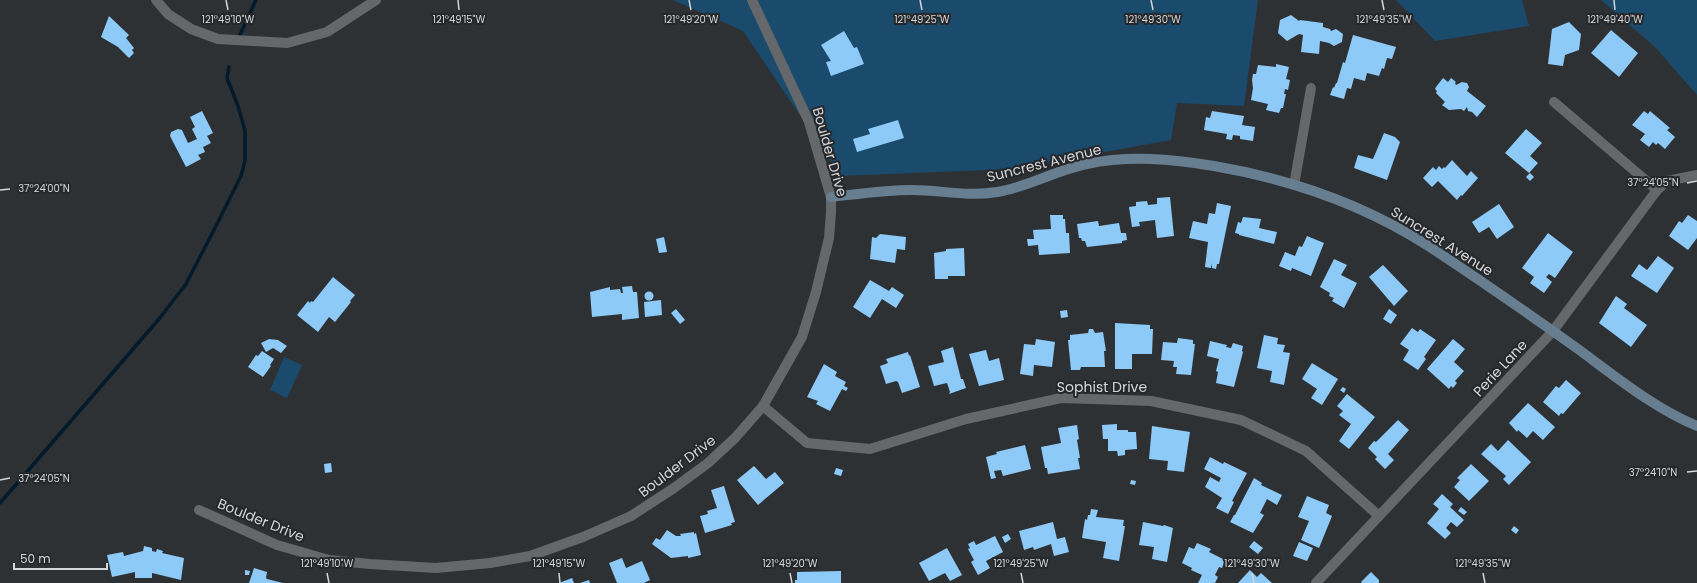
<svg xmlns="http://www.w3.org/2000/svg" width="1697" height="583" font-family="Poppins,sans-serif">
<rect width="100%" height="100%" fill="#2e3134"/>
<g fill="#1a4a6c">
<path d="M673,0H1258L1244,106L1177,103L1171,140L1011,169L841,176L743,31Z"/>
<path d="M1396,0H1522L1529,26L1435,41Z"/>
<path d="M1601,0H1697V95L1655,47Z"/>
<path d="M284,357L302,365L287,398L270,390Z"/>
</g>
<g fill="none" stroke-linecap="round" stroke-linejoin="round">
<g stroke="#031a2b" stroke-width="3.5">
<path d="M238,39L256,0"/>
<path d="M0,503L159,319L186,284L217,224L241,176L245,161V131L238,106L227,78L229,67"/>
</g>
</g>
<g fill="#8ecaf8">
<path d="M1291,15L1299,21L1300,20L1323,23V27L1330,29L1331,31L1336,29L1343,34L1342,42L1334,46L1329,43L1320,41L1319,54L1301,52L1303,35L1299,34L1287,41L1278,33L1280,20Z"/>
<path d="M109,16L129,35L126,38L134,48L132,50L134,53L129,58L118,47L101,37Z"/>
<path d="M1569,22L1581,34L1579,50L1565,55L1563,66L1548,64L1552,29Z"/>
<path d="M1611,30L1638,53L1619,77L1591,53Z"/>
<path d="M844,31L854,48L857,47L864,64L831,76L826,62L831,61L821,45Z"/>
<path d="M1353,35L1396,47L1392,59L1387,58L1384,69L1382,68L1379,76L1367,73L1365,81L1354,78L1351,89L1347,88L1344,99L1330,95L1333,87L1334,88L1336,83H1337L1343,62L1345,63Z"/>
<path d="M1276,64L1289,67L1286,79L1290,80L1288,90L1285,89L1284,94H1286L1283,108H1281L1279,113L1266,110L1268,104L1251,100L1253,88L1252,80L1253,74H1256L1258,65L1276,67Z"/>
<path d="M1443,78L1448,82L1451,78L1456,82L1455,83L1456,85L1462,82L1467,83L1469,87L1467,91L1486,106L1477,117L1472,112L1468,111L1467,107L1464,111L1461,109L1449,110L1442,105L1445,102L1436,93L1437,91L1435,89L1436,87Z"/>
<path d="M202,111L213,133L207,136L211,143L203,147L205,152L198,155L201,159L186,167L170,136L171,132L178,129L182,130L188,143L197,139L192,129L195,127L190,117Z"/>
<path d="M1212,111L1244,116L1242,125L1255,127L1253,141L1240,139V136L1233,135L1232,140L1226,139L1227,134L1204,130L1206,117L1210,118Z"/>
<path d="M1644,111L1648,114L1650,111L1670,128L1667,130L1675,137L1665,149L1658,143L1656,145L1653,142L1649,147L1640,140L1645,134L1632,125Z"/>
<path d="M898,120L904,138L857,152L853,139L870,134L868,129Z"/>
<path d="M1526,129L1542,143L1530,156L1538,163L1529,173L1505,153Z"/>
<path d="M1384,133L1395,137L1400,142L1387,180L1354,168L1358,155L1373,159Z"/>
<path d="M1452,160L1467,176L1471,171L1478,178L1462,196L1461,195L1457,200L1438,181L1432,187L1423,178L1433,167L1436,170L1439,166L1442,169L1444,167L1445,168Z"/>
<path d="M1530,173L1534,177L1530,181L1526,177Z"/>
<path d="M1170,197L1174,236L1157,238L1155,220L1139,222L1140,226L1132,227L1129,207L1136,206V202L1147,201L1148,205L1157,204V198Z"/>
<path d="M1217,203L1231,206L1219,264H1217L1216,269L1212,268V263L1211,268L1205,267L1208,242L1189,238L1193,221L1207,224L1209,213L1215,214Z"/>
<path d="M1499,204L1514,227L1497,239L1489,227L1479,233L1472,222Z"/>
<path d="M1050,215H1063V219H1065L1066,233H1069L1070,253L1039,255L1038,245L1028,246L1027,239H1034L1033,230L1051,229Z"/>
<path d="M1688,215L1697,221V238L1688,250L1669,236L1679,221L1682,223Z"/>
<path d="M1243,217L1261,219L1259,228L1277,232L1274,244L1239,235V234L1235,233L1238,222L1241,223Z"/>
<path d="M1098,221L1099,226L1119,223L1121,233H1126L1127,240L1122,241V243L1087,247L1085,241H1082L1081,238H1079L1077,224Z"/>
<path d="M1548,233L1573,252L1555,278L1549,274L1546,277L1552,282L1544,293L1530,283L1534,277L1522,268Z"/>
<path d="M880,234L906,237L905,250L897,249L895,263L870,259L872,237L876,238Z"/>
<path d="M1307,236L1324,243L1311,276L1292,268L1291,271L1279,266L1285,252L1295,256L1299,246L1302,247Z"/>
<path d="M664,237L667,252L659,253L656,239Z"/>
<path d="M964,248L965,276H948V279H935L934,253L946,251V249Z"/>
<path d="M1658,256L1674,268L1657,293L1631,276L1639,264L1647,270Z"/>
<path d="M1334,259L1347,265L1341,275L1357,283L1344,308L1332,301L1334,298L1329,296L1330,293L1320,287Z"/>
<path d="M1383,265L1408,291L1394,306L1369,277Z"/>
<path d="M333,277L355,295L350,301L351,302L335,322L329,317L318,332L297,315L308,301L310,303L311,301L313,302Z"/>
<path d="M870,280L889,291L892,287L904,295L896,308L882,299L870,318L853,307Z"/>
<path d="M632,286L633,292H637L639,318L622,320V314L592,317L590,292L610,287V290L620,289L621,293H623L622,287Z"/>
<circle cx="649" cy="296" r="4.5"/>
<path d="M1616,296L1627,304L1624,308L1647,325L1631,347L1599,323Z"/>
<path d="M661,300L662,315L645,317L644,302Z"/>
<path d="M676,309L685,320L680,324L671,313Z"/>
<path d="M1389,309L1397,315L1391,324L1383,319Z"/>
<path d="M1067,310L1068,317L1061,318L1060,311Z"/>
<path d="M1115,323L1150,325V329H1153L1152,354H1132V369H1115Z"/>
<path d="M1412,328L1418,332L1420,329L1436,340L1424,357L1426,359L1418,370L1403,360L1409,350L1400,344Z"/>
<path d="M1089,329H1093L1095,333L1103,332L1106,351H1104L1105,367H1081L1080,370H1071L1068,340H1070V335L1088,333Z"/>
<path d="M1264,335L1278,338L1277,344L1285,345L1283,352L1290,353L1284,385L1270,382L1272,371L1257,368Z"/>
<path d="M1178,338L1193,340V344H1195L1191,375L1176,374L1177,367H1173L1174,361L1161,360L1163,342L1177,343Z"/>
<path d="M269,339L278,340L287,346L281,353L273,348L266,352L261,343Z"/>
<path d="M1036,339L1055,342L1052,367L1034,365L1033,376L1020,374L1024,344L1035,345Z"/>
<path d="M1453,339L1465,349L1454,362L1464,371L1455,381L1457,383L1453,388L1451,386L1449,389L1427,369Z"/>
<path d="M1210,341L1227,345L1226,347L1231,348L1233,343L1243,346L1242,351L1243,352L1234,387L1216,383L1218,372L1216,371L1219,359L1207,356Z"/>
<path d="M953,347L961,379H963L966,388L949,394L950,392L947,383L934,386L928,366L944,362L941,351Z"/>
<path d="M986,350L989,361L999,358L1004,380L979,386L969,354Z"/>
<path d="M262,351L274,359L270,365L271,366L263,377L248,367L256,355L258,356Z"/>
<path d="M908,352L909,356L910,355L920,387L902,393L898,382L896,381L886,384L880,366L888,363L886,359Z"/>
<path d="M1312,363L1338,379L1322,405L1311,398L1317,389L1302,379Z"/>
<path d="M824,364L837,372L835,376L846,382L844,386L848,388L846,391L842,389L830,411L816,404L818,401L807,397Z"/>
<path d="M1566,380L1581,393L1563,414L1561,413L1559,416L1543,402L1556,386L1559,388Z"/>
<path d="M1343,387L1346,389L1344,393L1340,390Z"/>
<path d="M1347,394L1375,417L1349,449L1339,441L1351,424L1339,415L1343,411L1337,406Z"/>
<path d="M1528,403L1555,427L1543,440L1533,431L1527,438L1518,430L1517,432L1509,423Z"/>
<path d="M1398,420L1409,430L1388,454L1394,460L1385,469L1375,459L1377,457L1368,448L1374,441L1376,442Z"/>
<path d="M1117,424V430H1128V432H1136L1137,449L1125,450V455L1118,456L1117,451H1108V439H1103L1102,425Z"/>
<path d="M1077,425L1079,439L1077,440L1080,458H1078L1080,469L1048,474L1047,468H1045L1041,447L1061,443L1058,428Z"/>
<path d="M1152,426L1190,432L1184,472L1167,470L1168,461L1149,459Z"/>
<path d="M1508,440L1531,462L1509,485L1503,479L1506,476L1481,454L1491,444L1498,451Z"/>
<path d="M1025,445L1031,469L1003,476L1001,470L994,471L996,478L991,479L986,457L997,454L996,452Z"/>
<path d="M1210,457L1223,464L1224,462L1247,473L1232,501L1234,502L1228,514L1216,508L1222,498L1205,487L1210,477L1219,482L1221,478L1204,469Z"/>
<path d="M331,463L332,472L325,473L324,464Z"/>
<path d="M1471,464L1489,481L1469,501L1454,487L1460,480L1457,478Z"/>
<path d="M754,466L766,479L775,472L784,483L758,505L737,480Z"/>
<path d="M836,468L843,470L841,476L834,474Z"/>
<path d="M1254,478L1262,483L1261,485L1282,495L1277,505L1267,499L1260,513L1264,515L1253,533L1230,522L1234,515H1235Z"/>
<path d="M1131,480L1136,481L1135,485L1130,484Z"/>
<path d="M724,486L735,522L731,523L732,525L705,533L700,516L708,514L707,511L717,508L711,490Z"/>
<path d="M1442,494L1453,504L1450,507L1464,520L1457,527L1451,522L1446,528L1451,533L1445,539L1427,523L1439,509L1433,504Z"/>
<path d="M1307,496L1329,505L1326,513L1332,516L1319,548L1301,540L1309,521L1298,517Z"/>
<path d="M1461,507L1467,512L1464,515L1458,511Z"/>
<path d="M1091,509L1098,510L1096,517L1124,520L1123,526H1125L1119,561L1103,558L1106,542L1082,538L1085,519L1087,520L1088,515H1090Z"/>
<path d="M1053,522L1057,539L1065,537L1069,552L1054,556L1051,544L1034,550L1033,547L1024,550L1019,531Z"/>
<path d="M1143,522L1163,526L1164,525L1173,528L1167,562L1152,559L1154,547L1139,545Z"/>
<path d="M1514,526L1519,530L1516,534L1511,530Z"/>
<path d="M667,530L676,536H681L680,534L694,532V534L696,533L701,555L688,558V556L671,558L652,544L656,538L660,540Z"/>
<path d="M1008,534L1011,539L1005,543L1002,537Z"/>
<path d="M995,536L1003,552L986,561L990,568L978,575L971,562L974,560L968,549L970,548L968,544L974,541L976,545Z"/>
<path d="M1254,541L1263,548L1258,554L1249,547Z"/>
<path d="M1299,542L1313,548L1307,561L1293,556Z"/>
<path d="M1197,543L1211,549L1209,552L1225,560L1222,568L1219,567L1215,575L1218,577L1215,583H1198L1202,575L1191,570L1192,568L1182,563L1189,547L1194,549Z"/>
<path d="M144,546L152,548V551L156,552L157,549L163,551L162,553L184,558L181,580L152,573V578H135V572L112,577L107,555L123,552L124,556L143,551Z"/>
<path d="M947,548L962,575L950,581L945,573L929,581L919,563Z"/>
<path d="M622,558L626,568L642,561L650,580L644,583H617L609,563Z"/>
<path d="M254,568L267,572L266,578L267,579L283,583H249Z"/>
<path d="M245,570L250,571L249,575H245Z"/>
<path d="M1250,570L1257,577L1261,573L1272,583H1238Z"/>
<path d="M841,571V583H795V580H797V572Z"/>
<path d="M1371,572L1379,580V583H1362L1361,582Z"/>
<path d="M572,578L574,583H559Z"/>
<path d="M589,580L590,583H580Z"/>
</g>
<g fill="none" stroke-linecap="round" stroke-linejoin="round">
<g stroke="#65686a" stroke-width="10">
<path d="M156,0L168,14L191,29L218,39L287,43L327,32L376,0"/>
<path d="M1554,102L1657,190"/>
<path d="M1294,185L1311,88"/>
<path d="M763,406L807,443L870,449L966,419L1061,398L1151,401L1241,420L1306,451L1379,516"/>
<path d="M199,510L277,545L329,560L370,564L436,568L490,563L530,556L583,537L631,516L674,488L708,463L735,438L763,406L802,337L816,292L829,238L831,212V197L809,122L752,0"/>
<path d="M1316,583L1553,331L1657,190L1667,181L1697,175"/>
</g>
<path stroke="#677e90" stroke-width="10" d="M831,197C858,194 885,190 912,190C940,190 968,197 997,192C1028,187 1056,170 1087,164C1129,155 1172,159 1214,166C1290,179 1365,205 1430,247C1480,280 1529,314 1578,349C1616,377 1654,408 1697,426"/>
</g>
<path fill="none" stroke="#d4d6d7" stroke-width="1.5" d="M226,0L228,10M458,0L459,10M689,0L691,10M920,0L922,10M1151,0L1153,10M1382,0L1384,10M1614,0L1615,10M1687,183L1697,181M0,190L10,189M1687,472L1697,471M0,480L10,478M327,573L329,583M559,573L560,583M790,573L792,583M1021,573L1023,583M1252,573L1254,583M1483,573L1485,583"/>
<g text-anchor="middle" dominant-baseline="central" stroke-width="4" stroke-linejoin="round" paint-order="stroke">
<g font-size="14" fill="#d4d6d7" stroke="#25272a">
<text transform="translate(830 152) rotate(74)">Boulder Drive</text>
<text transform="translate(1044 163) rotate(-14)">Suncrest Avenue</text>
<text transform="translate(1442 241) rotate(32)">Suncrest Avenue</text>
<text transform="translate(1500 368) rotate(-47)">Perie Lane</text>
<text x="1102" y="387">Sophist Drive</text>
<text transform="translate(677 466) rotate(-37)">Boulder Drive</text>
<text transform="translate(261 520) rotate(22)">Boulder Drive</text>
</g>
</g>
<g font-size="10" text-anchor="middle" fill="#d4d6d7" stroke="#25272a" stroke-width="4" stroke-linejoin="round" paint-order="stroke">
<text x="228" y="23">121°49'10"W</text>
<text x="459" y="23">121°49'15"W</text>
<text x="691" y="23">121°49'20"W</text>
<text x="922" y="23">121°49'25"W</text>
<text x="1153" y="23">121°49'30"W</text>
<text x="1384" y="23">121°49'35"W</text>
<text x="1615" y="23">121°49'40"W</text>
<text x="1653" y="186">37°24'05"N</text>
<text x="44" y="192">37°24'00"N</text>
<text x="1653" y="476">37°24'10"N</text>
<text x="44" y="482">37°24'05"N</text>
<text x="327" y="567">121°49'10"W</text>
<text x="559" y="567">121°49'15"W</text>
<text x="790" y="567">121°49'20"W</text>
<text x="1021" y="567">121°49'25"W</text>
<text x="1252" y="567">121°49'30"W</text>
<text x="1483" y="567">121°49'35"W</text>
</g>
<path d="M14 563v6h93v-6" fill="none" stroke="#d4d6d7" stroke-width="2"/>
<text x="20" y="563" font-size="12" fill="#d4d6d7" stroke="#25272a" stroke-width="3" paint-order="stroke">50 m</text>
</svg>
